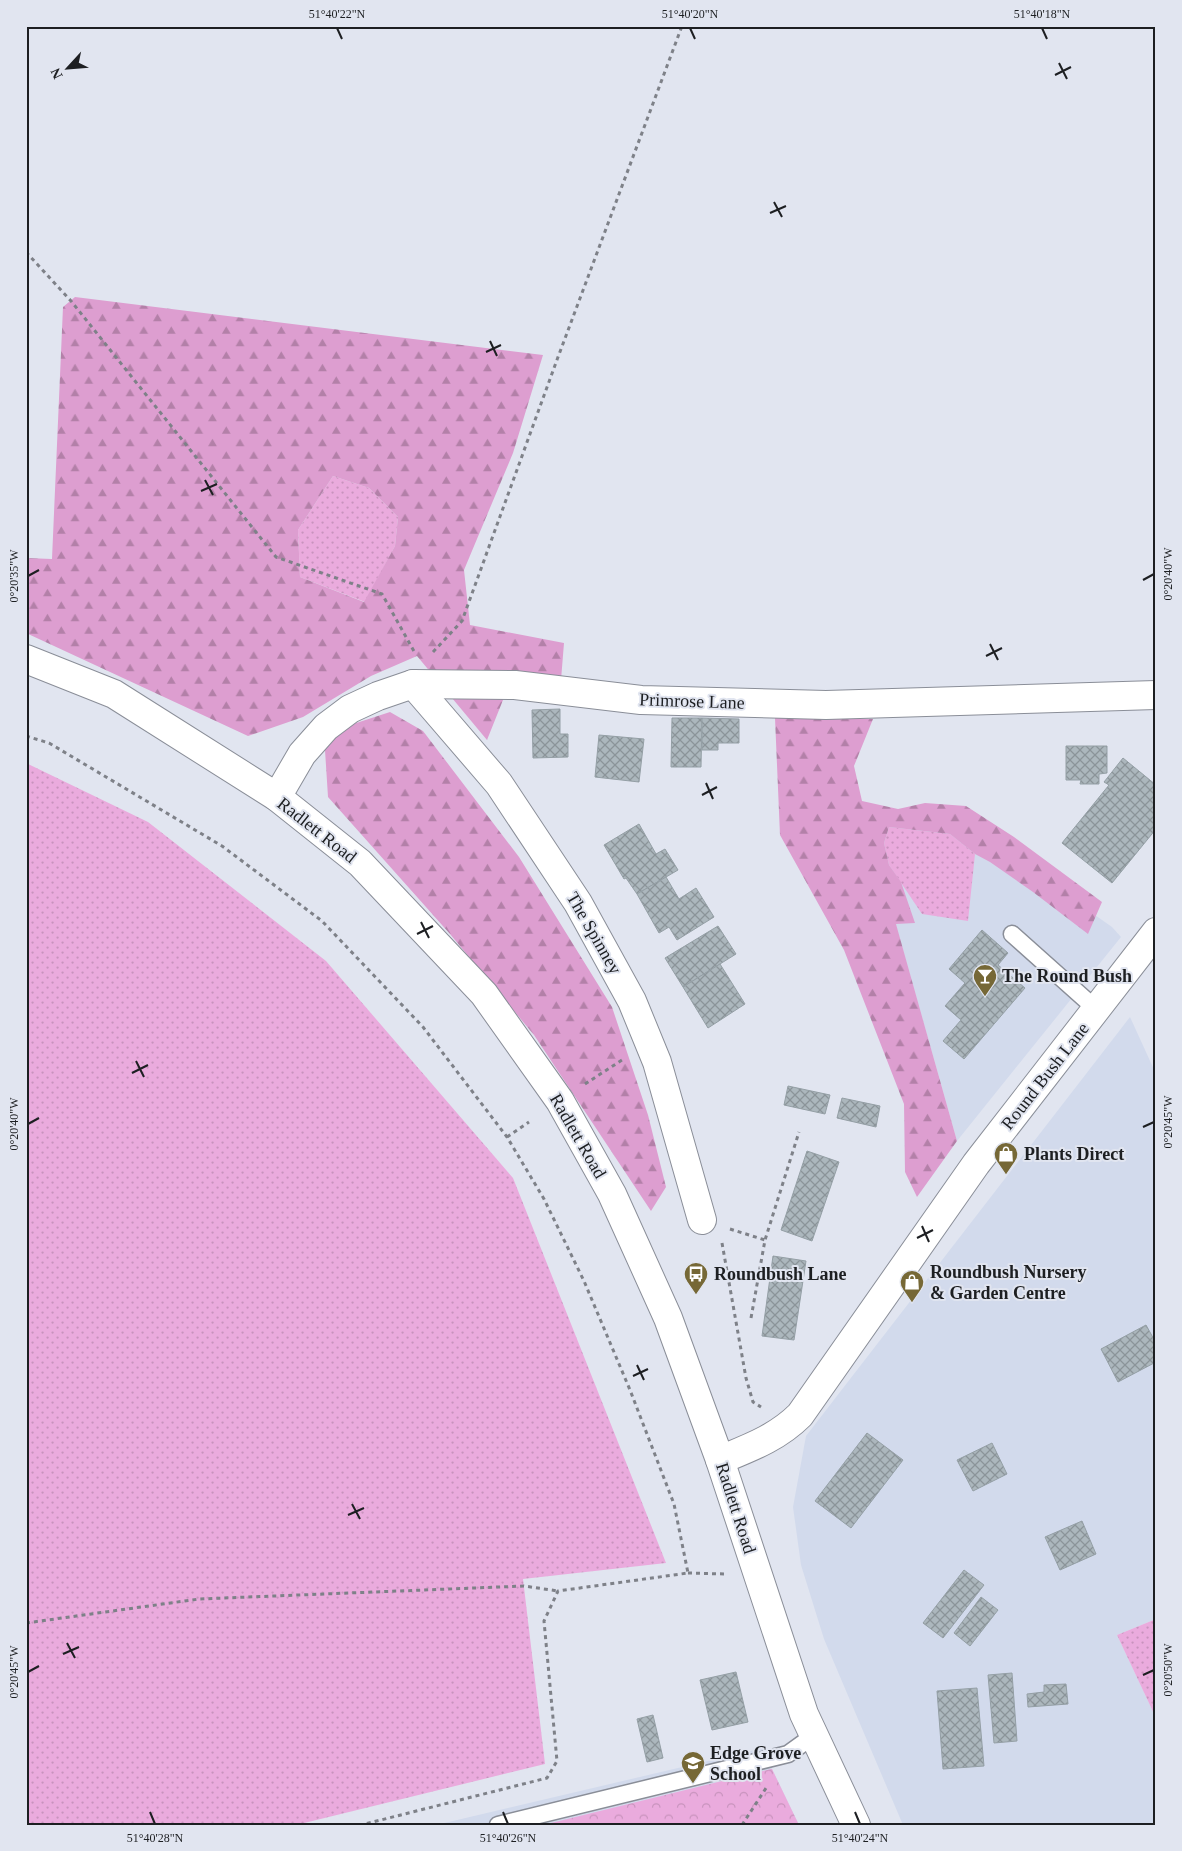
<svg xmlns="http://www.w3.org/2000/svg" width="1182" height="1851" font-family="Georgia,serif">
<defs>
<pattern id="grass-dots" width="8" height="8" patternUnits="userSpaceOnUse" patternTransform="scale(1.25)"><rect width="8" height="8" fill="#eaabdd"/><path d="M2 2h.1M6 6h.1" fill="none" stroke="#c893bd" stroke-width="1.8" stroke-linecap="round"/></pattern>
<pattern id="forest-firs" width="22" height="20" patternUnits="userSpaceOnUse" patternTransform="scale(1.25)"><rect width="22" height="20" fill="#dd9ed0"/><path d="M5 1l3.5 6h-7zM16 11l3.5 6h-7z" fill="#b380a8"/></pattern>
<pattern id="park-crowns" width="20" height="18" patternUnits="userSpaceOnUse" patternTransform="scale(1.25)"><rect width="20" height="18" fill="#eaabdd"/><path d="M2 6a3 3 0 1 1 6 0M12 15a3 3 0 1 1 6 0" fill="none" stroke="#c893bd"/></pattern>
<pattern id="building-cross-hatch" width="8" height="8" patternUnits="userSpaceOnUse" patternTransform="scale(1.25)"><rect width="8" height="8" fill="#acb7bd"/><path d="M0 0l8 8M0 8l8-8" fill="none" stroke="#8b9499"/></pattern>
</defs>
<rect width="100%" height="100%" fill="#e1e5f0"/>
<g fill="#d2daec">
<path d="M953,815L1112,927L1121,937L957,1141L866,819Z"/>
<path d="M1130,1017L1156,1074V1619L1117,1635L1156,1718V1825H903L824,1639L801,1565L793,1507L806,1436Z"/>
<path d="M767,1747L772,1769L799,1825H436Z"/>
</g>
<g fill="url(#grass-dots)">
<path d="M333,476L369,488L398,517L395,546L365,602L300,577L298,530Z"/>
<path d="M26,763L148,822L326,961L513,1178L666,1563L523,1579L545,1764L296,1825H26Z"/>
<path d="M889,827L950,834L975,854L968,921L922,914L889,865L884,843Z"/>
<path d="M1156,1619V1718L1117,1635Z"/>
</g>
<g fill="url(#forest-firs)" fill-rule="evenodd">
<path d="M75,297L543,355L513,453L464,570L470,625L564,643L561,680L507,690L487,740L417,656L371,676L303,717L248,736L26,633V558L52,559L63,307ZM333,476L369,488L398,517L395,546L364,602L300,577L298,530Z"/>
<path d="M390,712L423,731L519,857L612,1007L648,1115L666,1187L651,1211L534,1035L450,934L328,797L325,750L344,727Z"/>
<path d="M775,718L873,719L854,766L862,801L898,809L925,803L966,806L1014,837L1102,902L1088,934L1033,892L990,862L975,854L950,834L889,827L884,843L889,865L901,882L915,923L896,924L957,1141L917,1197L905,1172L904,1104L844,950L780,835Z"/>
</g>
<path fill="url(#park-crowns)" d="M772,1769L799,1825H543L771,1769Z"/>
<g fill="url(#building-cross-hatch)" stroke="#949fa5">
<path d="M560,709V734H568V757L533,758L532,710Z"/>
<path d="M672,718H702L701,767H671Z"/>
<path d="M702,718L739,719V743H718V750H702Z"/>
<path d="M599,735L644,739L639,782L595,777Z"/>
<path d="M1066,746H1107V773L1099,774V784H1080L1081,780H1066Z"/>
<path d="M1123,758L1156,785V829L1112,883L1062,843L1109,785L1104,782Z"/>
<path d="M639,824L656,854L665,849L678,870L637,894L626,878L624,879L604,845Z"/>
<path d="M666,877L679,899L696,888L714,917L677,940L669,927L659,933L637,894Z"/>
<path d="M718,926L736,954L683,987L665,958Z"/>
<path d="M982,930L1008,953L998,965L1025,988L964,1059L943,1041L961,1020L945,1006L965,983L949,969Z"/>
<path d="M720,964L745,1004L708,1028L683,987Z"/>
<path d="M788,1086L830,1095L825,1114L784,1105Z"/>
<path d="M842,1098L880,1106L876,1127L837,1118Z"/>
<path d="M807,1151L839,1162L812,1241L781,1230Z"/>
<path d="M773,1256L806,1261L794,1340L762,1336Z"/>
<path d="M1146,1325L1156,1343V1362L1118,1382L1101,1349Z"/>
<path d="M867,1433L903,1460L851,1528L815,1501Z"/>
<path d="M992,1443L1007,1474L973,1491L957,1460Z"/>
<path d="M1082,1521L1096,1554L1060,1570L1045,1537Z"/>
<path d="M964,1570L984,1585L943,1638L923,1623Z"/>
<path d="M981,1597L998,1610L970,1646L954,1633Z"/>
<path d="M736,1672L748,1722L712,1730L700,1680Z"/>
<path d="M1012,1673L1017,1741L994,1743L988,1675Z"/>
<path d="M1066,1684L1068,1704L1028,1707L1027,1694L1044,1692V1685Z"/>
<path d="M977,1688L984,1766L943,1769L937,1691Z"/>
<path d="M653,1715L663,1758L647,1762L637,1719Z"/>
</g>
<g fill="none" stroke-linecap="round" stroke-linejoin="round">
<g stroke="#8a8e98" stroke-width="19">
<g id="lane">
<path d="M1012,934L1096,1009"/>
<path d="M498,1825L788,1754L813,1736"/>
</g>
</g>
<g stroke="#8a8e98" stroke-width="30">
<path id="street" d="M413,684L499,784L578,903L632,1001L657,1062L702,1220"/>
</g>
<g stroke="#8a8e98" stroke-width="30">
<g id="secondary">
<path d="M26,659L114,694L277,797L360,863L484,994L560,1101L612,1194L668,1318L720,1460L804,1714L856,1825"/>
<path d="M277,797L302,754L326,727L350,709L378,696L413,684L515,685L641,700L826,705L1156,695"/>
<path d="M720,1460C749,1448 777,1438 800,1415L976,1164L1156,932"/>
</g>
</g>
<g stroke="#7e8188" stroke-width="3" stroke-dasharray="4 4" stroke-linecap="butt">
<path d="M26,252L71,301L276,557L382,594L415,653"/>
<path d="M433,652L462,621L558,357L682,26"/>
<path d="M26,736L49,743L222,846L322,921L423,1027L507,1137L544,1199L584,1281L630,1390L674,1504L688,1573L558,1591L544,1621L557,1761L547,1778L361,1825"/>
<path d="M585,1084L622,1060"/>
<path d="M507,1137L529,1122"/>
<path d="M730,1229L765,1240"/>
<path d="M722,1243L746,1378L753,1402L761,1407"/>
<path d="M751,1318L765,1240L799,1132"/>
<path d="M688,1573L726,1574"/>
<path d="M26,1623L199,1599L524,1586L558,1591"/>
<path d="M742,1825L768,1785"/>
</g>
<use href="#lane" stroke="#fff" stroke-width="16"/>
<use href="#street" stroke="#fff" stroke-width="28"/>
<use href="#secondary" stroke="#fff" stroke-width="28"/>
</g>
<path fill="none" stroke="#1d1f22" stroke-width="2" d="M337,28L342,39M690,28L695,39M1042,28L1047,39M1059,63L1067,79M1055,75L1071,67M774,202L782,217M770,213L786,206M490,341L497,356M486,352L501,345M205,480L213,495M201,491L217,484M28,576L39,570M1143,580L1154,574M990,644L998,660M986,656L1002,648M706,783L713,799M702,795L717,787M421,922L429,938M417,934L433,926M136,1061L144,1077M132,1073L148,1065M28,1124L39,1118M1143,1127L1154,1122M922,1226L929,1242M917,1238L933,1230M637,1365L644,1380M633,1376L648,1369M352,1504L360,1519M348,1515L364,1508M67,1643L75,1658M63,1654L79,1647M28,1672L39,1666M1143,1675L1154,1670M150,1812L155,1824M503,1812L508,1824M855,1812L860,1824"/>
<defs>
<g id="bar-pin" transform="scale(1.25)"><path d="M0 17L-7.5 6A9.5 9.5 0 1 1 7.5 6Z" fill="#766836" stroke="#e1e5f0"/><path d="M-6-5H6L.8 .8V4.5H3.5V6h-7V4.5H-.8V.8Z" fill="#fff"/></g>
<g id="shop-pin" transform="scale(1.25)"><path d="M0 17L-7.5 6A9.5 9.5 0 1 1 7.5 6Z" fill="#766836" stroke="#e1e5f0"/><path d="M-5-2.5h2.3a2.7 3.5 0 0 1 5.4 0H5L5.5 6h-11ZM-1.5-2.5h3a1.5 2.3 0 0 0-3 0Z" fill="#fff"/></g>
<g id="bus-pin" transform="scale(1.25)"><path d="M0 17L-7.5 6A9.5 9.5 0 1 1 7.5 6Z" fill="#766836" stroke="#e1e5f0"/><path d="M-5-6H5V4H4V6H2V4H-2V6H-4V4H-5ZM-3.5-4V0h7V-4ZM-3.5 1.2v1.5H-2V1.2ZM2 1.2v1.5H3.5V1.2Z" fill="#fff"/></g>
<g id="school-pin" transform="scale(1.25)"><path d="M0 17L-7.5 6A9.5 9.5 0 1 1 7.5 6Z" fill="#766836" stroke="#e1e5f0"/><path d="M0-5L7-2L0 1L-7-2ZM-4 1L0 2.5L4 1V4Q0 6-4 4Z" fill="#fff"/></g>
</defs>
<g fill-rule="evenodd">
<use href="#bar-pin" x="985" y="976"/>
<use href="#shop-pin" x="1006" y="1154"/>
<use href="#bus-pin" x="696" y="1274"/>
<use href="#shop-pin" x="912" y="1282"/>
<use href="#school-pin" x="693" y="1763"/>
</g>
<g text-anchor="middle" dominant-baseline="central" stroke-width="4" stroke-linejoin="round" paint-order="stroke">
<g font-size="18" fill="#1d1f22" stroke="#e1e5f0">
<text transform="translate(692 701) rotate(2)">Primrose Lane</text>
<text transform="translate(317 830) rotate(38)">Radlett Road</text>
<text transform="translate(594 933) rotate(60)">The Spinney</text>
<text transform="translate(1045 1076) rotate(-52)">Round Bush Lane</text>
<text transform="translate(578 1136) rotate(60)">Radlett Road</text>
<text transform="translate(736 1508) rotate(72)">Radlett Road</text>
</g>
<g font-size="18" font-weight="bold" fill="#1d1f22" stroke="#e1e5f0" text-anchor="start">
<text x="1002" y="976">The Round Bush</text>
<text x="1024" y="1154">Plants Direct</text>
<text x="930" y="1272">Roundbush Nursery<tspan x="930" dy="21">&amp; Garden Centre</tspan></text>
<text x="714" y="1274">Roundbush Lane</text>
<text x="710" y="1753">Edge Grove<tspan x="710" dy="21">School</tspan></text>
</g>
</g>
<rect width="1182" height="1851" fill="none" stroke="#e1e5f0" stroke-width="55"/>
<g transform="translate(68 68) rotate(244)" stroke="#e1e5f0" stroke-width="4" paint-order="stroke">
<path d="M0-4L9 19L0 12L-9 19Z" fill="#1d1f22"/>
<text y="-8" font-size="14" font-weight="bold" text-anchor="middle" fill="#1d1f22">N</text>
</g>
<rect x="28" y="28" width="1126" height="1796" fill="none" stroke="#1d1f22" stroke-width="2"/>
<g font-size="12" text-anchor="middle" fill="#1d1f22">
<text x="337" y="18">51°40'22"N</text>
<text x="690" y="18">51°40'20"N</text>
<text x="1042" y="18">51°40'18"N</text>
<text transform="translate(1168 574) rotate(-90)" y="4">0°20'40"W</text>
<text transform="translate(14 576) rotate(-90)" y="4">0°20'35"W</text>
<text transform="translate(1168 1122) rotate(-90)" y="4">0°20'45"W</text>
<text transform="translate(14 1124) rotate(-90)" y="4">0°20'40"W</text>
<text transform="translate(1168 1670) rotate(-90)" y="4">0°20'50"W</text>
<text transform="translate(14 1672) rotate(-90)" y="4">0°20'45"W</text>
<text x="155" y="1842">51°40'28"N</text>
<text x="508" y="1842">51°40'26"N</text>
<text x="860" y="1842">51°40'24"N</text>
</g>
</svg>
